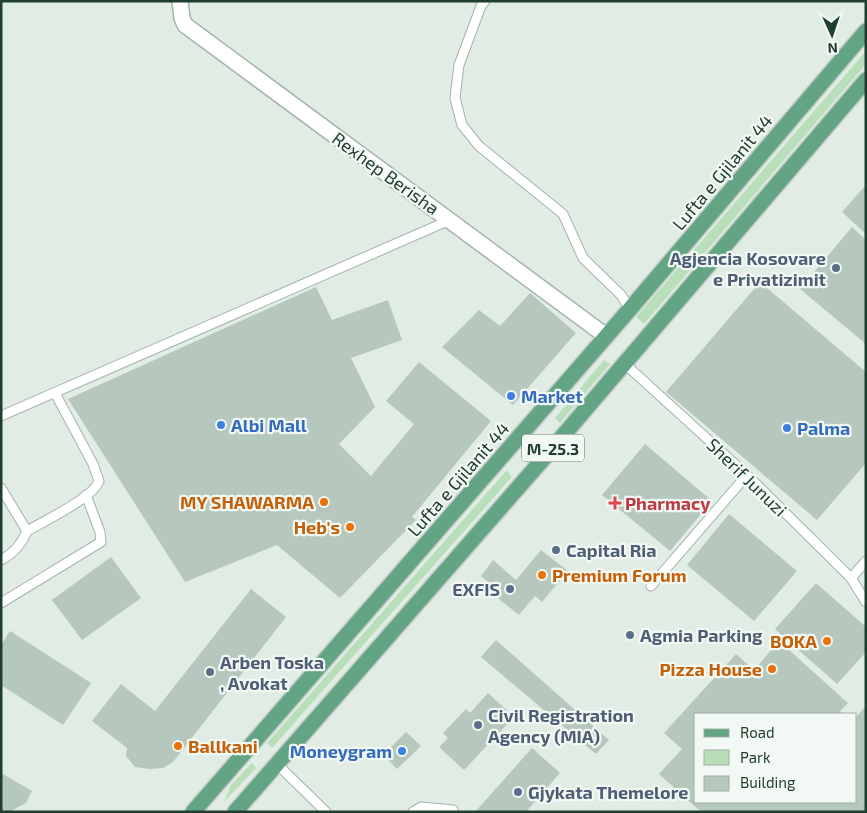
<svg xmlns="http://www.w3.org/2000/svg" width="867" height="813" font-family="'Exo 2',sans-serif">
<rect width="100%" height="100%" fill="#e1ece5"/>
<g fill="#b9dfba">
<path d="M866,51V64L644,324L636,317Z"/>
<path d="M604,360L610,364L560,423L555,418Z"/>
<path d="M507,470L512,477L272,748L267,743Z"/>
<path d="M252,763L256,768L224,802L231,785Z"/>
</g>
<g fill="#b6c7bd">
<path d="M866,185V234L842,212Z"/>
<path d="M852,227L866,240V344L800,289Z"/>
<path d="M760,282L866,372V463L817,520L666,392Z"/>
<path d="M316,287L332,320L388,300L402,340L351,358L375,407L339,444L371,476L414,424L386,401L419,362L491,421L412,517L416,520L340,598L277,545L185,582L68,399Z"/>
<path d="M530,293L576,333L513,405L442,347L479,310L500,326Z"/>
<path d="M645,444L712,501L670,551L602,495Z"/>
<path d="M729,514L797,571L754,621L687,565Z"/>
<path d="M541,550L568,571L542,602L535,596L519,615L490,592L494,587L481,576L493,560L516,580Z"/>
<path d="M111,557L141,598L82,640L52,600Z"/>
<path d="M816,583L866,627V652L837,684L775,629Z"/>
<path d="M251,589L286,617L173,762L163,768L149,769L135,767L126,756L127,748L92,721L121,684L155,711Z"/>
<path d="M10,631L91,683L63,725L1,685V645Z"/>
<path d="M496,640L609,740L596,754L481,657Z"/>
<path d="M779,641L848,703L840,711L844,714H696V802H856V717L866,706V812H701L659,774L682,749L664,733L736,654L754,670Z"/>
<path d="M488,693L514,717L464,770L439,747L448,738L443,733L466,709L470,713Z"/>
<path d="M406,732L421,746L397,769L383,755Z"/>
<path d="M532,748L560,773L526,812H475Z"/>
<path d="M1,773L32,791L26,803L9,812H1Z"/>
</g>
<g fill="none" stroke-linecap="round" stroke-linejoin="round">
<g stroke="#a3b4ab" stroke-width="11">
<g id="service">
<path d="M485,1L481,6L459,65L455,98L462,125L479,146L563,214L583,258L621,295L630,309"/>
<path d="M625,364L747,475L851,578L866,602"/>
<path d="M1,416L450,220"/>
<path d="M1,488L27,531C22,543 13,554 1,560"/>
<path d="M27,531C44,521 93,498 99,481L93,464L55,393"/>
<path d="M851,578L866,561"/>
<path d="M651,586L747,475"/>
<path d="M1,603L101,542L100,532L86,495"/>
<path d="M277,764L326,812"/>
<path d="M413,812L421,807L453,810"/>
</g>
</g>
<g stroke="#a3b4ab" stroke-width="18">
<path id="minor" d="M180,1L182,18L185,25L606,336"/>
</g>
<g stroke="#c1c9c5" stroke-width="18">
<g id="primary">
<path d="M193,812L630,309L866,31"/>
<path d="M235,812L544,458L866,80"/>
</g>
</g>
<use href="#service" stroke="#fff" stroke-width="9"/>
<use href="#minor" stroke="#fff" stroke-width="15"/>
<use href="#primary" stroke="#63a484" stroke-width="15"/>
</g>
<g fill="#5c6f8a" stroke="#f2f9f4" stroke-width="2">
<circle cx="836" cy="268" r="5"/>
<circle cx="556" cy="550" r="5"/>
<circle cx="510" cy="589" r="5"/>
<circle cx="630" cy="635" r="5"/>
<circle cx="210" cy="672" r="5"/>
<circle cx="478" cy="725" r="5"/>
<circle cx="518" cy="792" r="5"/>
</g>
<g fill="#3f7fe0" stroke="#f2f9f4" stroke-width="2">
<circle cx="511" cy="396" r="5"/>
<circle cx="221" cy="425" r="5"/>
<circle cx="787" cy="428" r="5"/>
<circle cx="402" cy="751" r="5"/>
</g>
<g fill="#e8710a" stroke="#f2f9f4" stroke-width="2">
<circle cx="324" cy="502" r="5"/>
<circle cx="350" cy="527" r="5"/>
<circle cx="542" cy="575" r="5"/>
<circle cx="827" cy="641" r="5"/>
<circle cx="772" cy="669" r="5"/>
<circle cx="178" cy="746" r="5"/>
</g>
<path fill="#e0444e" stroke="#f2f9f4" stroke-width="2" d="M612.5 495.5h5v5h5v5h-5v5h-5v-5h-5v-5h5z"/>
<g text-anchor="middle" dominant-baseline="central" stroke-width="4.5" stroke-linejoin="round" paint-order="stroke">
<rect fill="#f2f9f4" stroke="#5f766a" stroke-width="1" x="522" y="434.5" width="62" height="27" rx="4"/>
<g font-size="16" font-weight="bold" fill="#203e2f">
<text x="553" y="448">M-25.3</text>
</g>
<g font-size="18" fill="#203e2f" stroke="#f2f9f4">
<text transform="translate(722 172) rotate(-50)">Lufta e Gjilanit 44</text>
<text transform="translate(386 173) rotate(36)">Rexhep Berisha</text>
<text transform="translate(747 477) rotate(44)">Sherif Junuzi</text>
<text transform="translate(458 479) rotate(-49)">Lufta e Gjilanit 44</text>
</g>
<g font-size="18" font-weight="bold" fill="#4e5e75" stroke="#f2f9f4" text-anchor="start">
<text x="826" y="258" text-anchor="end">Agjencia Kosovare<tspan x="826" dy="21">e Privatizimit</tspan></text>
<text x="566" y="550">Capital Ria</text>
<text x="500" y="589" text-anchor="end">EXFIS</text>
<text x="640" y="635">Agmia Parking</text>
<text x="220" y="662">Arben Toska<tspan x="220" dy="21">, Avokat</tspan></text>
<text x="488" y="715">Civil Registration<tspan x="488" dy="21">Agency (MIA)</tspan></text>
<text x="528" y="792">Gjykata Themelore</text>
</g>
<g font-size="18" font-weight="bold" fill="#366cbe" stroke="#f2f9f4" text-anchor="start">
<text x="521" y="396">Market</text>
<text x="231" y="425">Albi Mall</text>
<text x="797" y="428">Palma</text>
<text x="392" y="751" text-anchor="end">Moneygram</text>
</g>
<g font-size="18" font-weight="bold" fill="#c56008" stroke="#f2f9f4" text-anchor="end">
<text x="314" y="502">MY SHAWARMA</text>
<text x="340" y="527">Heb's</text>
<text x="552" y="575" text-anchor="start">Premium Forum</text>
<text x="817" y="641">BOKA</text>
<text x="762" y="669">Pizza House</text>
<text x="188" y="746" text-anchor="start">Ballkani</text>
</g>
<g font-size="18" font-weight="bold" fill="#be3a42" stroke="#f2f9f4" text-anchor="start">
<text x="625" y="503">Pharmacy</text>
</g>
</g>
<rect width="867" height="813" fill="none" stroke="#203e2f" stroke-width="5"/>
<rect x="694" y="713" width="162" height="90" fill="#f2f9f4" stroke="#9eaea5"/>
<rect x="704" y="729" width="25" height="8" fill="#63a484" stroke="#9eaea5"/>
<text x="740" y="738" font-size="15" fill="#203e2f">Road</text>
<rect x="704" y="750" width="25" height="15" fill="#b9dfba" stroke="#9eaea5"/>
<text x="740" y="763" font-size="15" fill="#203e2f">Park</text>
<rect x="704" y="776" width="25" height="15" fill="#b6c7bd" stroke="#9eaea5"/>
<text x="740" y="788" font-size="15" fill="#203e2f">Building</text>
<g transform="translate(832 35) rotate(177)" stroke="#f2f9f4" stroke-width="4" paint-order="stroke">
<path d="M0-4L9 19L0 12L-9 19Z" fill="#203e2f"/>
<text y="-8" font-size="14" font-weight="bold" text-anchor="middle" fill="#203e2f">N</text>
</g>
</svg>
